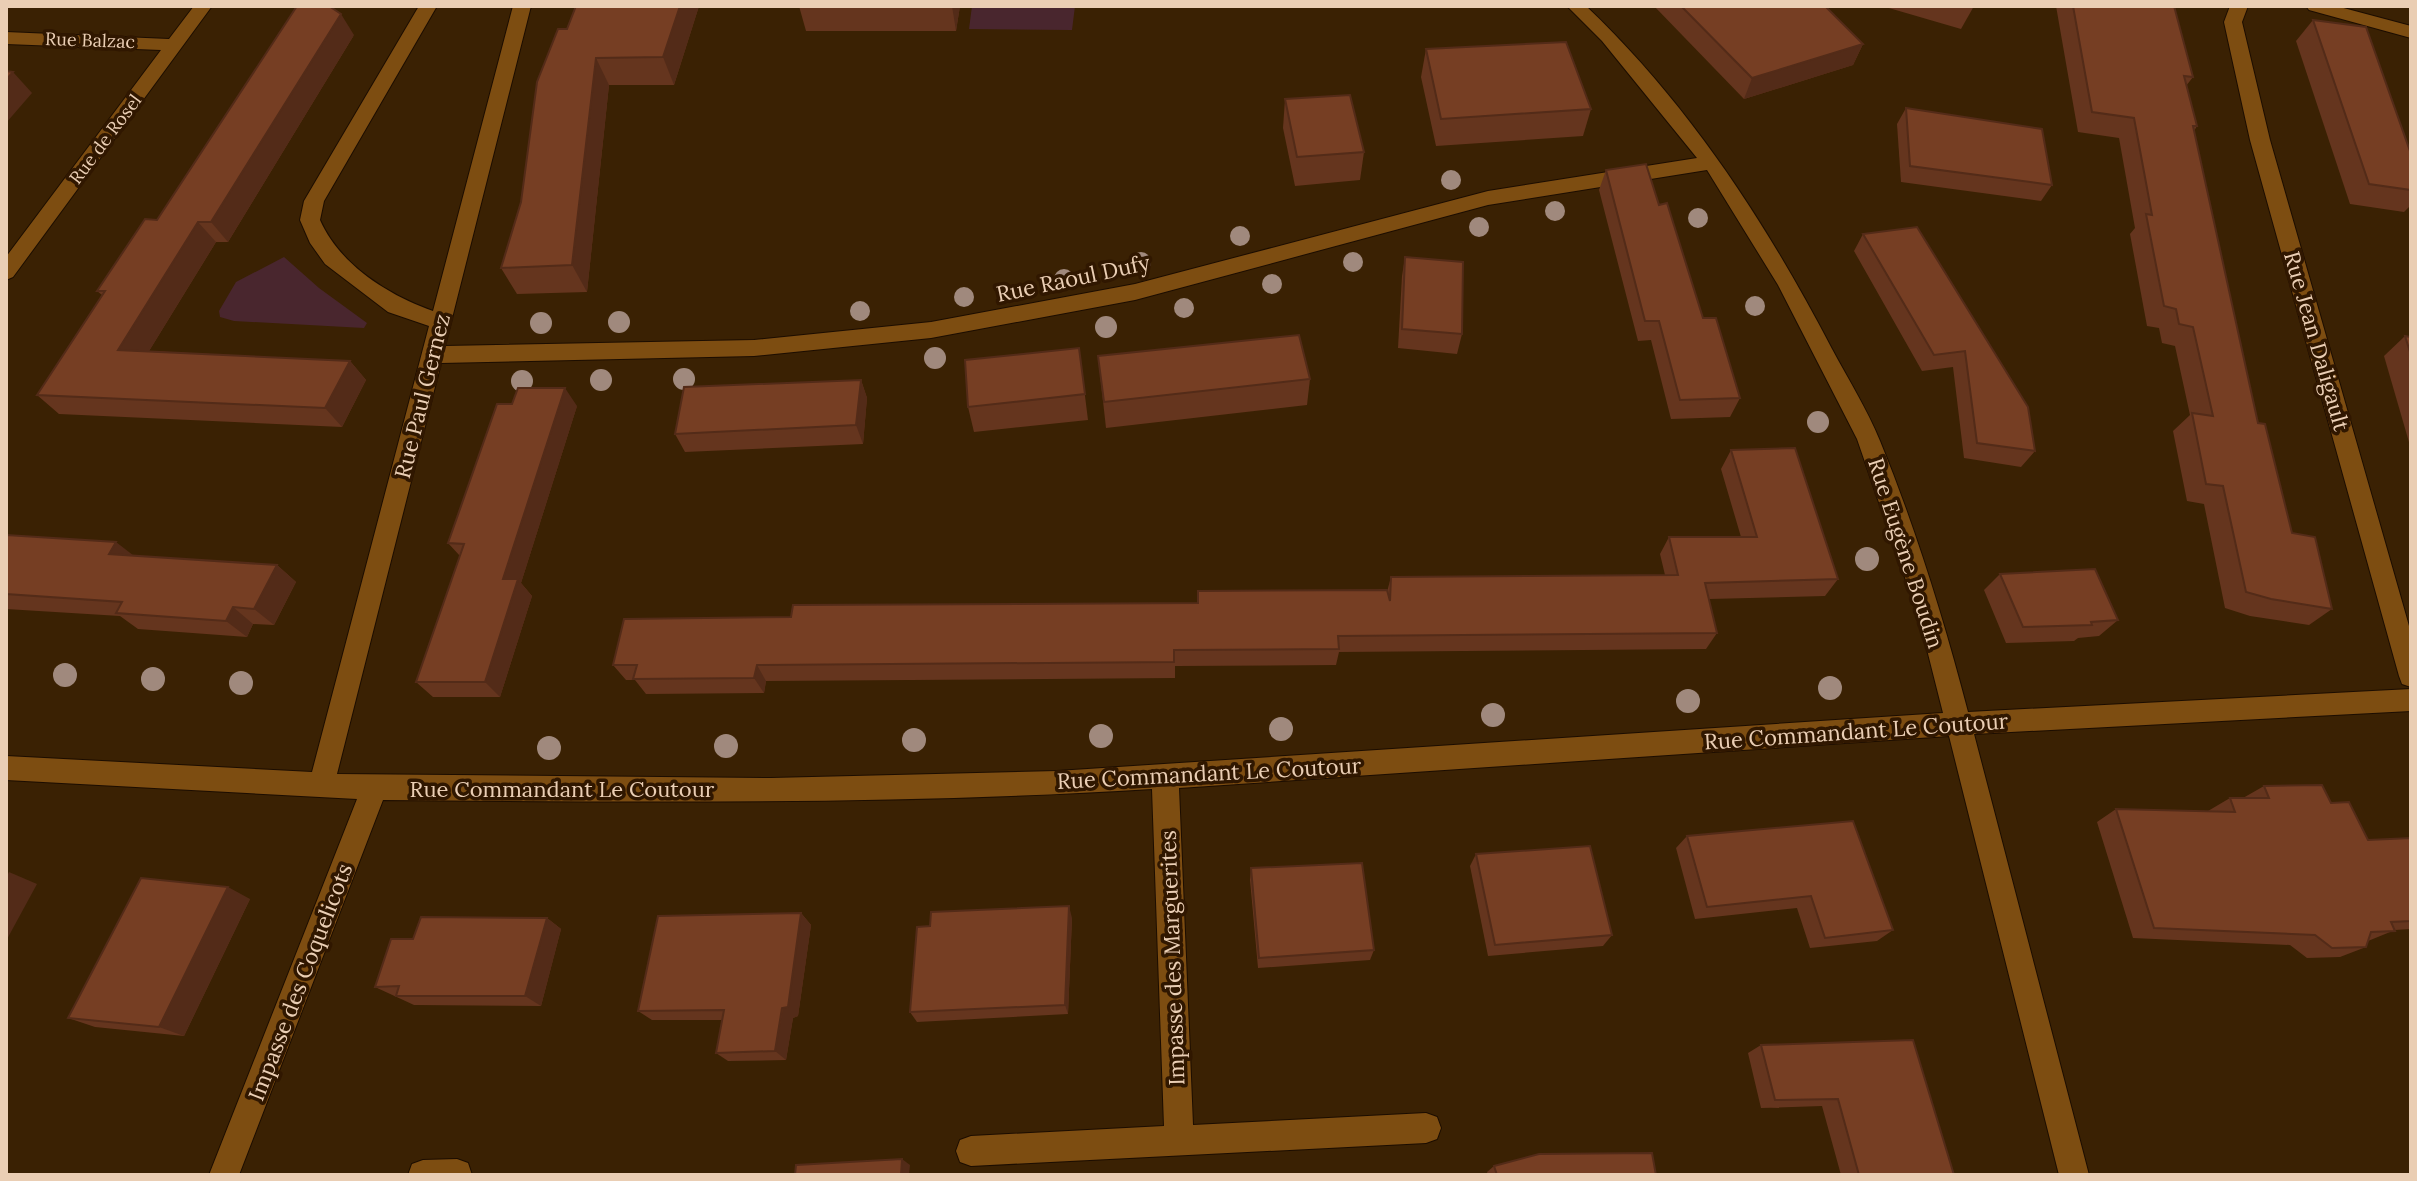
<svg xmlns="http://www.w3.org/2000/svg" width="2417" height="1181" font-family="Lora,serif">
<rect width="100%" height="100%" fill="#3a2103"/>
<g fill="#49262e">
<path d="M972,6H1075L1072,30L969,29Z"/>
<path d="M284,257L319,288L367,323L364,328L234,321L220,317L219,311L236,282Z"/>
</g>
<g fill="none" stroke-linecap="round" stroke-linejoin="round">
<g stroke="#1c0d00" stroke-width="2">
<g id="minor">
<path d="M194,6H212L13,277L6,280V257L161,50L6,44V32L169,39Z"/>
<path d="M419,6H437L324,201L320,220C340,265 388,295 433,311L513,6H531L445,346L754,340L931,322L1135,284L1488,191L1697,158L1602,41L1567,6H1586C1689,104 1767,224 1832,349C1848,379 1867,409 1880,441C1916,529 1944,620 1968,712L2411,689V711L1974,734L2089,1175H2059L1949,736L1179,788L1193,1125L1426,1113L1437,1117L1441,1128L1437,1139L1426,1143L971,1166L960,1162L956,1151L960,1140L971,1136L1164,1126L1152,789C896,805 640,802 383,800L239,1175H209L357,799L6,780V756L312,772L429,326L388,312L325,264L310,243L300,220L304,201ZM1707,170L1778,285L1857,439L1919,618L1943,713L1057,771L771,778L337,774L441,363L754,356L931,338L1135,300L1488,205Z"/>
<path d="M2230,6H2248L2242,22L2270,140L2411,633V687L2402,684L2399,676L2250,140L2224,22Z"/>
<path d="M2306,6H2336L2411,26V38L2309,10Z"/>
<path d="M457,1159L468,1163L472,1175H408L412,1164L423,1160Z"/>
</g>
</g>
<use href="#minor" fill="#7d4d11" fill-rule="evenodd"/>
</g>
<g fill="#a0897d">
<circle cx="1451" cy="180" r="10"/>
<circle cx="1555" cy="211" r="10"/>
<circle cx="1698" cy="218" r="10"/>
<circle cx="1479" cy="227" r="10"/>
<circle cx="1240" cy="236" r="10"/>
<circle cx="1141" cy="262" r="10"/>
<circle cx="1353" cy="262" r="10"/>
<circle cx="1064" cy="279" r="10"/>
<circle cx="1272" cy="284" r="10"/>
<circle cx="964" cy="297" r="10"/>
<circle cx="1755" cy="306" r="10"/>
<circle cx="1184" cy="308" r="10"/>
<circle cx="860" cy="311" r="10"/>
<circle cx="619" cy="322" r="11"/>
<circle cx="541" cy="323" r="11"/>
<circle cx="1106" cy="327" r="11"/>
<circle cx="935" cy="358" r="11"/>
<circle cx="684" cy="379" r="11"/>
<circle cx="601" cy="380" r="11"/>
<circle cx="522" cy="381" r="11"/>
<circle cx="1818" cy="422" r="11"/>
<circle cx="1867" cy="559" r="12"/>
<circle cx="65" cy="675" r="12"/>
<circle cx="153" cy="679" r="12"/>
<circle cx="241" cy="683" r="12"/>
<circle cx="1830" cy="688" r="12"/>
<circle cx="1688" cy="701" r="12"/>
<circle cx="1493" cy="715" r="12"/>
<circle cx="1281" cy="729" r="12"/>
<circle cx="1101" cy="736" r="12"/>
<circle cx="914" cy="740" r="12"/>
<circle cx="726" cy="746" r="12"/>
<circle cx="549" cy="748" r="12"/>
</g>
<g fill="#65351e">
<path d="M576,6H699L674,85H609L587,292L517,294L501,268L521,202L567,29Z"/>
<path d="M799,6H960L956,31H806Z"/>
<path d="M1654,6H1825L1863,44L1853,65L1744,99Z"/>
<path d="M1882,6H1974L1961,29Z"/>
<path d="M2056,6H2174L2193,77L2186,86L2197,126L2194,131L2258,423L2292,533L2332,609L2309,625L2250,616L2225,608L2204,504L2187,501L2173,431L2190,415L2175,346L2162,343L2159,328L2147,326L2130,234L2135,228L2119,138L2078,132Z"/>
<path d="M2313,20L2411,154V205L2404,212L2350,204L2296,41Z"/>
<path d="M354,35L228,242H216L149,351L350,361L366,380L342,427L59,414L37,395L102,295L97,291L157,220Z"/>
<path d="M1426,49L1591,109L1583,136L1436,146L1421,77Z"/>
<path d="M1285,99L1364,152L1360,180L1295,186L1283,128Z"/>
<path d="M1906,108L2052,185L2041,201L1901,182L1897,124Z"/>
<path d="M1606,170L1659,205L1703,318L1740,398L1730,417L1671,419L1651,340L1638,341L1599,190Z"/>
<path d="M1917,227L2035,451L2021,467L1964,458L1953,367L1922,371L1854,251L1863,234Z"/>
<path d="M1405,257L1462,334L1457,354L1398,348L1402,276Z"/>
<path d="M2405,336L2411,337V449L2384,356Z"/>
<path d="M1079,348L1088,420L974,432L968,407Z"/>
<path d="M1098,356L1310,379L1307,405L1106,428Z"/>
<path d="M861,380L867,398L863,444L685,452L675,434Z"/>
<path d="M577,406L521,583L532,596L500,697H433L416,682L460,556L448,543Z"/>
<path d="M1731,450L1838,579L1825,596L1709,599L1717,633L1706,649L1339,652L1336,665L1175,666V678L766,681L764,693L646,694L635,680H626L613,665L791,617L1198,603L1387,592L1391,577L1665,575L1660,554L1669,537H1741L1721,469Z"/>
<path d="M6,535L134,556L277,565L296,582L274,625L253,624L247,637L138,629L120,616L6,609Z"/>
<path d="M2000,574L2118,620L2099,636L2078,638L2074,641L2006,643L1984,590Z"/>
<path d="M2264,786L2331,803L2368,840L2411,838V929L2395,930L2368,941L2366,947L2340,957L2307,958L2290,945L2133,938L2097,822L2116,809L2208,811L2230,798H2243Z"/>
<path d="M1687,836L1893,930L1877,941L1810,948L1797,908L1695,919L1676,848Z"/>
<path d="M1476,854L1612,935L1603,946L1488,956L1470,866Z"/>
<path d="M1251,868L1374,950L1370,960L1258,968L1250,880Z"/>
<path d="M250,899L184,1036L95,1027L68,1018Z"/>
<path d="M801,913L811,925L798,1016L793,1018L786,1060L728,1061L716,1053L722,1020H652L638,1011Z"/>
<path d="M547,918L561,929L541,1006L414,1005L375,987L413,939Z"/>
<path d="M1072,918L1068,1014L917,1022L910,1012L930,926Z"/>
<path d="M1761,1045L1954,1175H1841L1822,1106L1761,1108L1748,1053Z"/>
<path d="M1494,1166L1656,1175H1488L1487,1172Z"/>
</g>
<g fill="#532b18">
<path d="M680,6H699L674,85L663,57Z"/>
<path d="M952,6H960L956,31Z"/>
<path d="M341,14L354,35L228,242L211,222Z"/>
<path d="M1863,44L1853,65L1744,99L1752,78Z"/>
<path d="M596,58L609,85L587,292L572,265Z"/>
<path d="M13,72L32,93L6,123V80Z"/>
<path d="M198,222L216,242L138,369L118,350Z"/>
<path d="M350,361L366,380L342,427L325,408Z"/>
<path d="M861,380L867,398L863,444L856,425Z"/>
<path d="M565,388L577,406L521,583L532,596L500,697L485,682L503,579Z"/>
<path d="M116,542L138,559L109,554Z"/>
<path d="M277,565L296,582L274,625L254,609Z"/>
<path d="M233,607L253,624L247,637L226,621Z"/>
<path d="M757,665L766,681L764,693L754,678Z"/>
<path d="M9,872L37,884L6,941V878Z"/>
<path d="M228,887L250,899L184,1036L159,1027Z"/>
<path d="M1069,906L1072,918L1068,1014L1065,1005Z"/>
<path d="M801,913L811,925L798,1016L793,1018L786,1060L775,1051Z"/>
<path d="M547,918L561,929L541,1006L525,996Z"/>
<path d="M902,1159L910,1165L909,1175H901Z"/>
</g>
<g fill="#763e23" stroke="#532b18" stroke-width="2">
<path d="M297,6H329L341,14L211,222H198L118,350L350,361L325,408L37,395L105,291H97L145,219L157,220Z"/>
<path d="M576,6H680L663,57L596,58L572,265L501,268L521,202L537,82L558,29H567Z"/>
<path d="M1681,6H1825L1863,44L1752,78Z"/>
<path d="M2073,6H2174L2193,77L2184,76L2197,126H2193L2258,423L2265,424L2292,533L2315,537L2332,609L2271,599L2246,592L2223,486L2206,484L2192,413L2213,416L2193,327L2179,324L2176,309L2164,306L2146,214L2152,215L2134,118L2092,112Z"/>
<path d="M2313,20L2366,27L2411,154V190L2369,184Z"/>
<path d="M1566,42L1591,109L1441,119L1426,49Z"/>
<path d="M6,71L13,72L6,80Z"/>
<path d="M1350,95L1364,152L1297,157L1285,99Z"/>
<path d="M1906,108L2042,129L2052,185L1910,166Z"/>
<path d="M1646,164L1659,205L1667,203L1703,318H1716L1740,398L1680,400L1659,321H1645L1606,170Z"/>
<path d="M1917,227L2028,407L2035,451L1977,443L1965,351L1934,355L1863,234Z"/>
<path d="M1405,257L1463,262L1462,334L1402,329Z"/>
<path d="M1299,335L1310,379L1104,402L1098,356Z"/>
<path d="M2405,336L2411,337V355Z"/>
<path d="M1079,348L1085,394L968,407L965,360Z"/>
<path d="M861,380L856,425L675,434L684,387Z"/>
<path d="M518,388H565L503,579H518L485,682H416L464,544L448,543L497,404H512Z"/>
<path d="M1795,448L1838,579L1705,583L1717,633L1338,636L1339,649L1174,650V662L757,665L754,678L633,679L637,665H613L624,619L791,617L793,605L1198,603V591L1387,590L1390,601L1391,577L1678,575L1669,537H1757L1731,450Z"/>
<path d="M6,535L116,542L109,554L277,565L254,609L233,607L226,621L116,613L122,602L6,594Z"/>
<path d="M2095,569L2118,620L2091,622L2092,625L2023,627L2000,574Z"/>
<path d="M2322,785L2331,803L2349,802L2368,840L2411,838V921L2391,922L2395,931L2371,932L2366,947L2332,948L2315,935L2154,928L2116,809L2235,812L2230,798H2269L2264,786Z"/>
<path d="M1853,821L1893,930L1825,938L1811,896L1707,907L1687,836Z"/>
<path d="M1590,846L1612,935L1495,945L1476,854Z"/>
<path d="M1362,863L1374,950L1259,958L1251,868Z"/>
<path d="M141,878L228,887L159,1027L68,1018Z"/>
<path d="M1069,906L1065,1005L910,1012L917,927L930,926L931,912Z"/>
<path d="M801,913L788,1007L782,1008L775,1051L716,1053L724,1010L638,1011L658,916Z"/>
<path d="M421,917L547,918L525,996H396L399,986L375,987L391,939H413Z"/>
<path d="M1913,1040L1954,1175H1859L1838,1099L1775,1100L1761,1045Z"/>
<path d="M1652,1153L1656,1175H1497L1494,1166L1539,1154Z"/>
<path d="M902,1159L901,1175H795L796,1165Z"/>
</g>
<g text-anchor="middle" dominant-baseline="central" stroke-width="7" stroke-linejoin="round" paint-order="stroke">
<g font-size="18" fill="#eaceb4" stroke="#301700">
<text transform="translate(90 40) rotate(2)">Rue Balzac</text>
<text transform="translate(105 139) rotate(-53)">Rue de Rosel</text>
</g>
<g font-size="22" fill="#eaceb4" stroke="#301700">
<text transform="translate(1073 278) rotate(-12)">Rue Raoul Dufy</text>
<text transform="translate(2317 341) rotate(74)">Rue Jean Daligault</text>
<text transform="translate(422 396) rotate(-76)">Rue Paul Gernez</text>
<text transform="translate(1906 553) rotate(72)">Rue Eugène Boudin</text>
<text transform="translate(1856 731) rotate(-4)">Rue Commandant Le Coutour</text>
<text transform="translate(1209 773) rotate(-3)">Rue Commandant Le Coutour</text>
<text x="562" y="789">Rue Commandant Le Coutour</text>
<text transform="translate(1172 958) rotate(-92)">Impasse des Marguerites</text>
<text transform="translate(300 982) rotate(-69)">Impasse des Coquelicots</text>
</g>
</g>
<rect width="2417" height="1181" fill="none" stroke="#eaceb4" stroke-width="16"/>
</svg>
